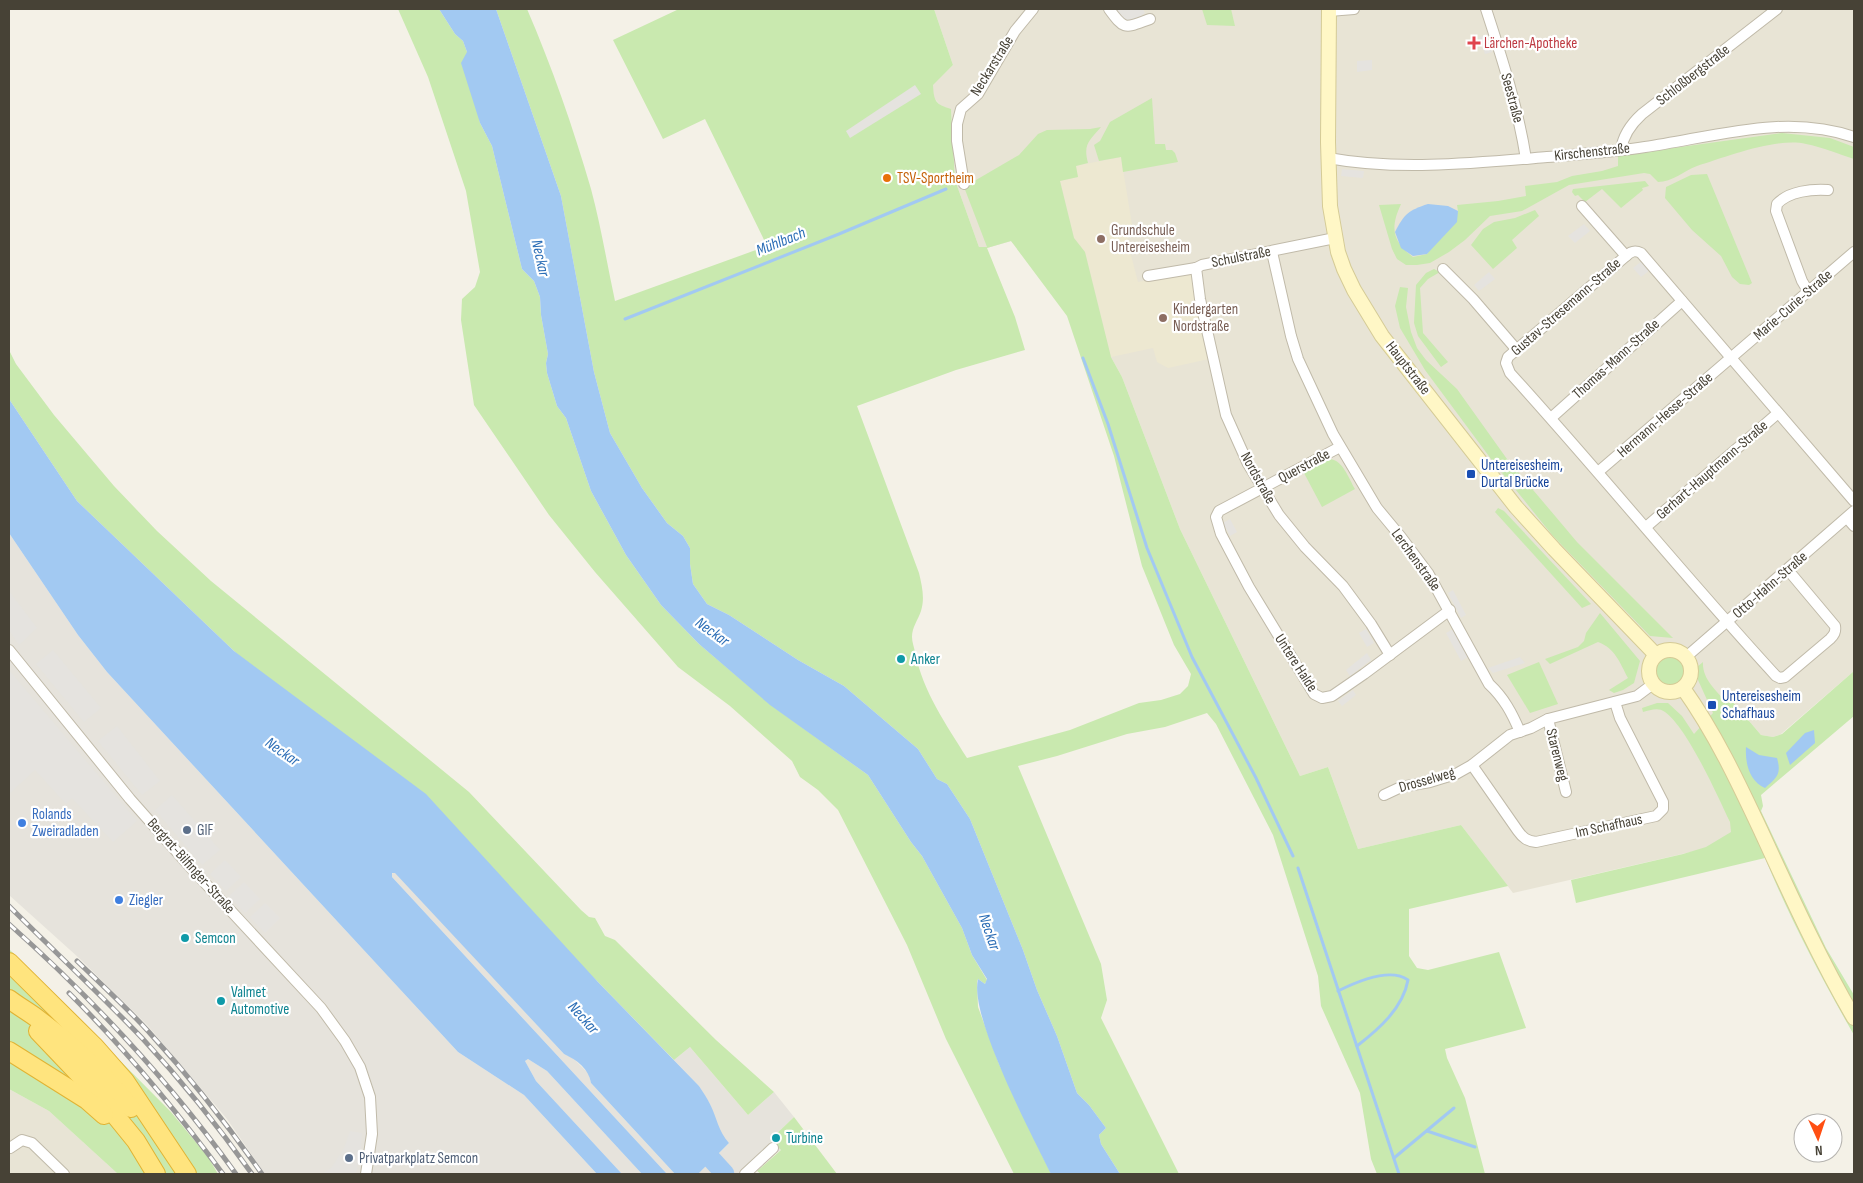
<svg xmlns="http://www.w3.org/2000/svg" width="1863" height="1183" font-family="'Sofia Sans Condensed',sans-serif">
<rect width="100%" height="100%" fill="#f4f1e7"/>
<g fill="#e8e4d5">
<path d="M934,9H1854V671L1781,734L1773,737L1761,735L1732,701L1736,832L1708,848L1513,893L1461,825L1358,849L1328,767L1300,776L1180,529L1122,377L1111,357L1011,241L987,248L979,247L955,180L951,110L941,106L934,98L932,85L953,65Z"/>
<path d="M9,1089L49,1111L118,1174H9Z"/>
</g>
<g fill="#e6e3dc">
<path d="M9,533L78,635L107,672L458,1052L524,1095L597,1174H265L227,1119L148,1026L79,958L9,895Z"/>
<path d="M395,872L564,1054L573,1058L589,1074L591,1083L675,1174H667L392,877L391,874Z"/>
<path d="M690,1047L748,1115L774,1092L794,1117L770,1140L781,1150L773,1155L753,1174H698L729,1143L723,1137L717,1126L710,1104L699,1086L674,1060Z"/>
<path d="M528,1059L547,1071L642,1174H622L536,1081L525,1061Z"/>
</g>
<path fill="#ede8d1" d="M1121,157L1133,231L1127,240L1138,282L1191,272L1209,359L1168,368L1157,362L1153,348L1111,357L1085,252L1074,238L1060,181L1078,177L1075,166Z"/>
<g fill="#c9e9af" fill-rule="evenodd">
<path d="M398,9H439L455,34L463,41L467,52L480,123L492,146L522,269L534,281L540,297L541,315L548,354L546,363L547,373L557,406L566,418L591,491L626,555L661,605L699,644L771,705L868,775L911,842L922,856L962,928L972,955L987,980L985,984L978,979L977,982L978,1007L999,1064L1051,1174H1014L946,1039L907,945L838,810L818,790L800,777L792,761L730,706L678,667L595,572L549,515L474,405L461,320L462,299L475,287L480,272L466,191L428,77Z"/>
<path d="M496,9H527C552,67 573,127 591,189C601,226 607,264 615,301L767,246L705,119L663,139L613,40L679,9H934L953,65L933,85C934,101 935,104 951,109L955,180L979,247H987L964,187L1019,155L1038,134L1047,130L1090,129L1101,127C1089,141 1083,144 1088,163L1076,166L1078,177L1060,181L1074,238L1085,252L1111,357L1122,377L1180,529L1300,776L1328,767L1358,849L1461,825L1508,886L1409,909V956L1417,968L1428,970L1499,952L1526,1028L1445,1049L1447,1058L1465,1098L1485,1174H1377L1371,1159L1360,1093L1321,1006L1318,976L1273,835L1216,724L1207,713L1165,727L1127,734L1057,756L1018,766L1101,964L1107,1000L1101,1018L1179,1174H1120L1101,1144L1099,1135L1106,1128L1089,1105L1077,1093L1057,1036L1037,990L1023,950L970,819L947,784L937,779L918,749L844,686L798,660L729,615L707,604L693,584L690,564V548L683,536L667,523L642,488L610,433L594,372L561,196ZM1011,241L1067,316L1114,456L1142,566L1174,645L1191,674L1188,686L1180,694L1161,700L1139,703L1070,730L967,758C946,724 923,692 915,652C914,647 912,642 912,637C912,627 918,620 921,611C925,598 922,586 919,573L857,406L956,370L1025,350L1015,317L987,248Z"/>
<path d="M1202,9H1231L1235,26L1207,25Z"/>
<path d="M1152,98L1155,144H1165L1166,150H1172L1175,153L1178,162L1123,172L1121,157L1099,161L1094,145L1100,141L1110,122Z"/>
<path d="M1782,133L1830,138L1854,147V159C1838,154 1822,147 1806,144C1777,137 1726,157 1697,166C1684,171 1672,182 1658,182L1650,174L1644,173L1569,185L1522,211L1490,216L1465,240L1449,252L1430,263L1417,265H1406L1397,259L1392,249L1379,205L1401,204C1390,228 1392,241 1413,257L1427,254L1458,211L1457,205L1498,201L1526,196L1525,186L1557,182L1572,176L1602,171L1618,166V154L1673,148Z"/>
<path d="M1707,174L1752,283L1749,285L1740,284L1732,277L1721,256L1692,230L1665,198L1666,187L1691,175Z"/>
<path d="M1645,181L1649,186L1642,188L1643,190L1621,208L1602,189L1585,202L1578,195L1575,196L1572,192L1573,189Z"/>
<path d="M1535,210L1539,216L1512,240L1517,248L1493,269L1471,245L1483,229L1494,222L1515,218Z"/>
<path d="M1434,269L1440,272L1428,279L1420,288L1423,333L1448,362L1441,367L1418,336L1414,323L1416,285L1426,273Z"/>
<path d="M1400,287L1408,288L1406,307L1411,332L1417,348L1426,360L1457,389L1507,459L1577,542L1673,638L1650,636L1553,536L1494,463L1425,370L1400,328L1395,306Z"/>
<path d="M9,350L16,364L54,415L114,486L157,531L211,581L469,792L581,910L589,917L595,918L605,936L615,940L716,1040L774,1092L748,1115L690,1047L674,1060L597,981L234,651L77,501L9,399Z"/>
<path d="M1330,459C1343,460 1349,479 1355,489L1322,507L1304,473Z"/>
<path d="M1498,508L1504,511L1591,604L1582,608L1495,512Z"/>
<path d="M1600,613L1640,661L1634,683L1623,690L1614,693L1609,690L1628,678C1620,663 1615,648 1598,642L1550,664L1545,659L1578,647L1584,641L1586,633Z"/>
<circle cx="1670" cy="671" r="15"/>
<path d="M1539,662L1558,704L1530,713L1507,675Z"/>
<path d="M1703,662C1702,679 1716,690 1726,702L1732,701L1761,735L1773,737L1782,734L1854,671V716L1761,795L1763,806L1761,811L1826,948L1854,995V1035C1821,978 1790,919 1765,858L1576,903L1571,880L1683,854L1706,847L1731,832L1730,822C1717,795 1688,729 1665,712C1658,707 1651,710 1643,712L1642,708L1657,703H1668L1682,716L1694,734L1713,713L1698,680L1697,667Z"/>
<path d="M9,949L171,1112L208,1157L218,1174H118L49,1111L9,1089Z"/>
<path d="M794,1117L837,1174H761L757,1171L781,1150L770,1140Z"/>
</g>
<g fill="#e5e3df">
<path d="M1112,9H1143L1145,13L1142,15V18L1123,22Z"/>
<path d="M1486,35L1492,52L1485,54L1479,37Z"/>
<path d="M1372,60V70L1357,72V61Z"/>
<path d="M915,85L921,94L850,138L846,131Z"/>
<path d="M1342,169L1364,171L1363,178L1341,176Z"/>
<path d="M1584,224L1590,231L1575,243L1568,236Z"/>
<path d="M1642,261L1650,270L1641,277L1633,268Z"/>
<path d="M1489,272L1495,279L1479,291L1474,285Z"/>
<path d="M1230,519L1237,532L1230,536L1223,523Z"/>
<path d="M1453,590L1466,615L1461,618L1448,593Z"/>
<path d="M9,591L37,628L19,645L9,630Z"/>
<path d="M1366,629L1374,643L1367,647L1359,633Z"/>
<path d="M1453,629L1468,657L1461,661L1446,633Z"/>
<path d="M53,650L101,708L84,722L36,664Z"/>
<path d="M1367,653L1371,660L1350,676L1346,670Z"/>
<path d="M1520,657L1525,663L1493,673L1488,668Z"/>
<path d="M9,670L137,821L113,842L72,798L66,804L35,770L9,794Z"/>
<path d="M1353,690L1356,695L1342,706L1338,701Z"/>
<path d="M117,726L160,781L142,795L98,741Z"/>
<path d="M172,795L220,850L202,865L155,810Z"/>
<path d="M225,860L241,877L226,891L210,874Z"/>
<path d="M244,882L260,899L245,913L229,896Z"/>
<path d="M265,903L280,918L265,933L250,917Z"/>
<path d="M350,1131L362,1133L361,1148L356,1174H322L332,1167L344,1148Z"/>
</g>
<g fill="#a2c9f2">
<path d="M439,9H496L561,196L594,372L610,433L642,488L667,523L683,536L690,548V564L693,584L707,604L729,615L798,660L844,686L918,749L937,779L947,784L970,819L1023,950L1037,990L1057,1036L1077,1093L1089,1105L1106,1128L1099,1135L1101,1144L1120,1174H1051C1032,1135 969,1017 978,979L985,984L987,979L972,955L962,928L922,856L911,842L868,775L770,705L699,644L661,605L626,555L591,491L566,418L557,406L547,373L546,363L548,354L541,315L540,297L534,281L522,269L492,146L480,123L461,63L467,52L463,41L455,34Z"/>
<path d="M1428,204L1448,206L1458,211L1457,222L1427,254L1413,256L1401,248L1395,232C1404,214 1409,210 1428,204Z"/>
<path d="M9,399L77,501L234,651L426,794L597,981L699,1086C703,1092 707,1098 710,1104C717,1118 718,1131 729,1143L698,1174H675L591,1083C589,1069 577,1060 564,1054L395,873H392V877L667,1174H642L547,1071L528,1059L525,1061L536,1081L622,1174H597L524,1095L458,1052L107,672L78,635L9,533Z"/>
<path d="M1814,730L1815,743L1790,765L1786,753L1805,733Z"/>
<path d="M1746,747L1759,755L1777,758C1782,775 1776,778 1765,788C1749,781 1745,763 1746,747Z"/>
</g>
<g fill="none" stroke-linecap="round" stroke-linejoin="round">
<g stroke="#a2c9f2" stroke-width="3">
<path d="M625,319L839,234L946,189"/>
<path d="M1083,358L1108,424L1147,548L1192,657L1256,778L1293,856"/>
<path d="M1298,868L1399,1174"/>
<path d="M1338,991C1356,982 1390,967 1408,980C1403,1008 1379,1029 1357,1046"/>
<path d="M1427,1131L1475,1147"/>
<path d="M1394,1158L1454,1108"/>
</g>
<path stroke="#a2c9f2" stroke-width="19" d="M695,1141L725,1174"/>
<g stroke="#c0baa9" stroke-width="12">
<g id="minor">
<path d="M1109,9C1125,31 1125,28 1150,19"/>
<path d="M1486,9C1502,58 1518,108 1526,159"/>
<path d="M1329,11L1354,9"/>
<path d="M1621,150C1623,135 1631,124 1642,114L1777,9"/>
<path d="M1328,158C1398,171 1476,163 1547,157C1580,154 1613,152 1645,147C1714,137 1786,113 1854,137"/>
<path d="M964,184L957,141V124L961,109L978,94L1015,31L1033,9"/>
<path d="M1582,206L1626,256"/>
<path d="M1272,252L1291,336L1298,359L1333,434L1377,508L1401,537L1428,573L1489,684C1504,698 1512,713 1520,732"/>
<path d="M1196,268L1200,299L1226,415L1248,464L1279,515L1305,547L1343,586L1371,624L1390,655"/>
<path d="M1443,269L1473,299L1516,349"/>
<path d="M1148,276L1196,268L1202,265L1335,238"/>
<path d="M1808,291L1802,281L1776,211L1777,204C1789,191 1812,189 1828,190"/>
<path d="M1551,418L1682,301"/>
<path d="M1340,447L1219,511L1216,517L1221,534L1249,587L1314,694L1322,698L1332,696L1364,674L1450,610"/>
<path d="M1598,472L1854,252"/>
<path d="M1847,518L1854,526"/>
<path d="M1646,527L1778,413"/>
<path d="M1788,570L1835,626C1836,632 1834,635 1830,639L1785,677L1780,678L1776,676C1685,577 1600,472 1510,373L1506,363L1508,357L1626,256C1631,251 1635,250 1641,253L1854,501"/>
<path d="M9,650L130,799L192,869L321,1008L345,1041L360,1067L370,1097L372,1134L366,1174"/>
<path d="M1686,657L1854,511"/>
<path d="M1548,719L1566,792"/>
<path d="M1472,765L1518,831C1523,838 1527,841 1536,842L1656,816L1663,809V802L1620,718L1615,702"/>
<path d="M1384,795L1401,787L1430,782L1456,774L1472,765L1510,735L1531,728L1548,719L1637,696L1653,684"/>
<path d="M10,1148L22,1140L32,1143L64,1174"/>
<path d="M745,1174L773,1148"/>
</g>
</g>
<g stroke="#d5cb96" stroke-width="16">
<g id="secondary">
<path d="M1329,9L1328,142L1330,206L1338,252L1344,269L1354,290L1382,336L1516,507L1554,549L1656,655"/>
<circle cx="1670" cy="671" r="21"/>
<path d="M1683,688C1715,733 1738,782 1761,831C1790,894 1819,958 1854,1018"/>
</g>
</g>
<g stroke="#e1b334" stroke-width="20">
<g id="trunk">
<path d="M9,962L95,1047L125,1081L187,1174"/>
<path d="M9,999C18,1006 29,1012 38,1019C72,1045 104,1074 131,1108"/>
<path d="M38,1031L97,1093L136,1141L156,1174"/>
<path d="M9,1051L87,1100L104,1115"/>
</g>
</g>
<use href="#minor" stroke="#fff" stroke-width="10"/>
<use href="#secondary" stroke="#fff7c6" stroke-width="14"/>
<use href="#trunk" stroke="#ffe47e" stroke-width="18"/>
<g stroke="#979797" stroke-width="5">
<g id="rail">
<path d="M9,906C53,950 99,993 142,1038C182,1081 218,1126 252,1174"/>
<path d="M9,924C93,999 171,1083 236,1174"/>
<path d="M77,961C101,984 125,1006 148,1031C189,1076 227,1124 262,1174"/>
<path d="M69,993C125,1049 176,1110 223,1174"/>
</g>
</g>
<use href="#rail" stroke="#fff" stroke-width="3" stroke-dasharray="9" stroke-linecap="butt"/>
</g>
<path fill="#e0444e" stroke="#fff" stroke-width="2" d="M1471.5 35.5h5v5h5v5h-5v5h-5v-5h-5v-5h5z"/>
<circle fill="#e8710a" stroke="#fff" stroke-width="2" cx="887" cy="178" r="5"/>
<g fill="#8d6e63" stroke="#fff" stroke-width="2">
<circle cx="1101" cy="239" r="5"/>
<circle cx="1163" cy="318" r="5"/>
</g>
<g fill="#1a4fb4" stroke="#fff" stroke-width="2">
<rect x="1466" y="469" width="10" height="10" rx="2.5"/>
<rect x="1707" y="700" width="10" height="10" rx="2.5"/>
</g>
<g fill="#0f9aa8" stroke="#fff" stroke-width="2">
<circle cx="901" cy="659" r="5"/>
<circle cx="185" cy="938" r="5"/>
<circle cx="221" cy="1001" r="5"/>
<circle cx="776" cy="1138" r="5"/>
</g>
<g fill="#3f7fe0" stroke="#fff" stroke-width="2">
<circle cx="22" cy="823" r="5"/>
<circle cx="119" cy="900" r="5"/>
</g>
<g fill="#5c6f8a" stroke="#fff" stroke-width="2">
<circle cx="187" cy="830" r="5"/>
<circle cx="349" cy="1158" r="5"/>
</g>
<g text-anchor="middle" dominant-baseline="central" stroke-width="4.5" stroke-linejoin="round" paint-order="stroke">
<g font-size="15" fill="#be3a42" stroke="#fff" text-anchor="start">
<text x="1484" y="43">Lärchen-Apotheke</text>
</g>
<g font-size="15" fill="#474236" stroke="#fff">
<text transform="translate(992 66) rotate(-58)">Neckarstraße</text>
<text transform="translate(1693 75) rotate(-38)">Schloßbergstraße</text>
<text transform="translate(1512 98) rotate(75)">Seestraße</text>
<text transform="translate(1592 152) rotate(-6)">Kirschenstraße</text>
<text transform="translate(1241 257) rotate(-11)">Schulstraße</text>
<text transform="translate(1793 305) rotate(-41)">Marie-Curie-Straße</text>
<text transform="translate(1566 307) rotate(-41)">Gustav-Stresemann-Straße</text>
<text transform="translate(1616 359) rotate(-42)">Thomas-Mann-Straße</text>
<text transform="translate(1408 368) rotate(52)">Hauptstraße</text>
<text transform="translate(1665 415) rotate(-41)">Hermann-Hesse-Straße</text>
<text transform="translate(1304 466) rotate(-28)">Querstraße</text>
<text transform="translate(1712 470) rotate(-41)">Gerhart-Hauptmann-Straße</text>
<text transform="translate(1258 478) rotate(61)">Nordstraße</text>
<text transform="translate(1416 560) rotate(54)">Lerchenstraße</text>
<text transform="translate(1770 585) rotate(-41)">Otto-Hahn-Straße</text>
<text transform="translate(1296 663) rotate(57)">Untere Halde</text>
<text transform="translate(1557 755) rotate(76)">Starenweg</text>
<text transform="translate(1427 780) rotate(-16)">Drosselweg</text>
<text transform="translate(1609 826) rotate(-12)">Im Schafhaus</text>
<text transform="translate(191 866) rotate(48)">Bergrat-Bilfinger-Straße</text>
</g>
<g font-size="15" fill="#c56008" stroke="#fff" text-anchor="start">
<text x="897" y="178">TSV-Sportheim</text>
</g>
<g font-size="15" fill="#785e54" stroke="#fff" text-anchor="start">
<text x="1111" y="230">Grundschule<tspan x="1111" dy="17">Untereisesheim</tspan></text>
<text x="1173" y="309">Kindergarten<tspan x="1173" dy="17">Nordstraße</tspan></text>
</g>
<g font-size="15" fill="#164399" stroke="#fff" text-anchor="start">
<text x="1481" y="465">Untereisesheim,<tspan x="1481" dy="17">Durtal Brücke</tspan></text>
<text x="1722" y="696">Untereisesheim<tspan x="1722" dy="17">Schafhaus</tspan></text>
</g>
<g font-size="15" fill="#0d838f" stroke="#fff" text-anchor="start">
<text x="911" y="659">Anker</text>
<text x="195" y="938">Semcon</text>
<text x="231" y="992">Valmet<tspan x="231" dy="17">Automotive</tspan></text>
<text x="786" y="1138">Turbine</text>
</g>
<g font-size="15" fill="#366cbe" stroke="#fff" text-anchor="start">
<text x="32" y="814">Rolands<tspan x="32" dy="17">Zweiradladen</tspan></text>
<text x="129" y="900">Ziegler</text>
</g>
<g font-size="15" fill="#4e5e75" stroke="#fff" text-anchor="start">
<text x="197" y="830">GIF</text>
<text x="359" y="1158">Privatparkplatz Semcon</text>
</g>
<g font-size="16" font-style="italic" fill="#2c6eb6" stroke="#fff">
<text transform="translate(781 242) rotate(-22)">Mühlbach</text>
<text transform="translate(540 258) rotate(77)">Neckar</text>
<text transform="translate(712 632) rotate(36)">Neckar</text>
<text transform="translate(282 752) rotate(35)">Neckar</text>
<text transform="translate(989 932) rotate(71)">Neckar</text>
<text transform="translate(583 1018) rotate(48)">Neckar</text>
</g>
</g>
<rect width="1863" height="1183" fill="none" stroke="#474236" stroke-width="20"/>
<g transform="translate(1818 1138) rotate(177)"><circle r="24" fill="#ffffff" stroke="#b5b3af"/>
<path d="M0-4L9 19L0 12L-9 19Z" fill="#ff4f13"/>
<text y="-8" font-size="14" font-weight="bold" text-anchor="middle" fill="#474236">N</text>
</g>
</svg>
